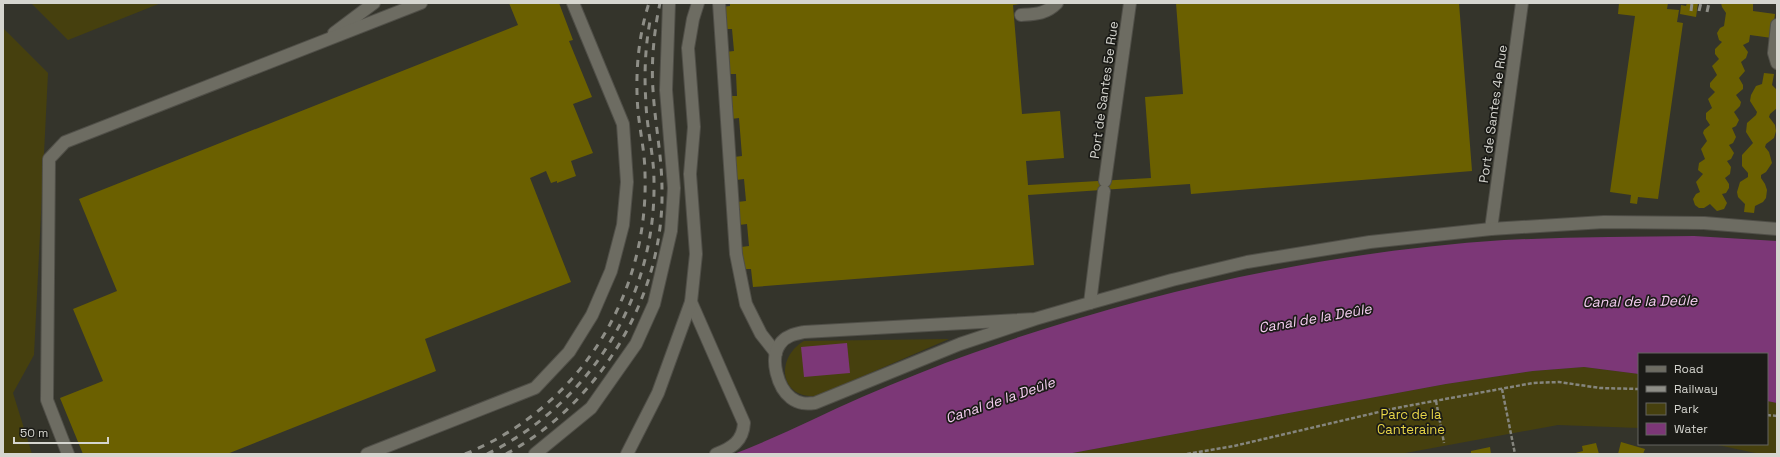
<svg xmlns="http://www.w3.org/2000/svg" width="1780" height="457" font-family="'Space Grotesk',sans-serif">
<rect width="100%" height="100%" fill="#34342b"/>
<g fill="#46400e">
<path d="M31,3H161L68,40Z"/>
<path d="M3,28L48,73L34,355L13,393L32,454H3Z"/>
<path d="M949,339L817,396C779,399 775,358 804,341Z"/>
<path d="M1584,367L1639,374V428L1558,425L1400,454H1067L1446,384L1533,371Z"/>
<path d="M1767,401L1777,403V454H1760L1713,444H1767Z"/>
</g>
<g fill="#7c3777">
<path d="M1694,236L1777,241V403L1767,401V354H1639V374L1584,367L1533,371L1446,384L1067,454H734C778,437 819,416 862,397C899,381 936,366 973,353C1143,292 1324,252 1504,240C1567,237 1631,237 1694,236Z"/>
<path d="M847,343L850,373L804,377L801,347Z"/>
</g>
<g fill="#6b6000">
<path d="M509,3H559L573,40L569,41L592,97L573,104L593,153L571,161L576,176L557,183V181L551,183L546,171L530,178L571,282L425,339L436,371L227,454H83L60,398L103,381L73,309L117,291L79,199L518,25Z"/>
<path d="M730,3H1027L1013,5L1022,114L1060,111L1064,158L1026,161L1028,185L1151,178L1145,97L1183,94L1176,3H1459L1472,171L1191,194L1190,184L1028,195L1034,265L753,287L751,269H743L741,247L749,246L747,224L739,225L737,202L746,201L744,179L736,180L734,157L742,156L739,118L731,119L729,96H737L736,74H727L725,52L734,51L732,29H723L721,7L730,6Z"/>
<path d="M1619,3H1668L1667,9L1679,10L1677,22L1683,23L1658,199L1638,197L1637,204L1630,203L1631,195L1610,192L1635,16L1618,14Z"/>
<path d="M1687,3H1698L1696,17L1680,14L1681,5L1686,6Z"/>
<path d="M1721,3H1753V11L1775,14L1772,38L1750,35L1749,42L1743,45L1748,52L1746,58L1741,62L1745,71L1739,78L1743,85V89L1736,95L1741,102L1740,106L1734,112L1739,120L1736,126L1732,128L1736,137L1733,143L1729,145L1734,153L1731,159L1727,161L1731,167L1730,174L1725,178L1729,184V188L1726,193L1722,194L1727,203L1724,209L1717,211L1710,204L1704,208H1699L1695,205L1693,199L1696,194L1700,192L1696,182L1703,174L1698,170L1699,163L1705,159L1701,149L1707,141L1703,133L1704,130L1710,125L1706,119V113L1712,108L1708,99L1715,92L1710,87V83L1717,75L1712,66L1719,59L1715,54V49L1722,42L1719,40L1717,33L1720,28L1724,26L1726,13L1722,7Z"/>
<path d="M1764,73L1774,74L1772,85L1777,90V108L1770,114L1769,117L1775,125L1776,131L1774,138L1766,144L1765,147L1769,152L1772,163L1766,172L1761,175V178L1765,184L1767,190L1766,198L1763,202L1755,206L1754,213L1744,212L1745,204L1738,197L1737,192L1740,182L1748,177V173L1742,166V155L1753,143L1746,132L1747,123L1756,115L1757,112L1750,101L1751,95L1756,86L1762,84Z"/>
<path d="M1621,442L1645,449L1643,454H1618Z"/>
<path d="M1596,443L1599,454H1572L1583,451L1582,446Z"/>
<path d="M1490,447L1491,454H1471V451Z"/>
</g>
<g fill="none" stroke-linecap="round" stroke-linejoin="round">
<g stroke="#504f48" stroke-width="14">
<g id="minor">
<path d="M719,3L736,254L746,304L761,334L776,353"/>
<path d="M1021,15C1036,14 1046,14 1057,3"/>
<path d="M1777,25L1774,53L1777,63"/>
<path d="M334,33L374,3"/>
<path d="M1105,181L1130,3"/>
<path d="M1491,229L1522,3"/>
<path d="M691,302L744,423C743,441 732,448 716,454"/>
<path d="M1090,303L1172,280L1247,262L1370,242L1491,229L1604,222L1704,223L1777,229"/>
<path d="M1035,319L804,332C795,334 785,336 780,344C769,359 778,388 791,398C799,404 806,404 815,403L960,344L1035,319L1090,303L1104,191"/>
<path d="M68,454L47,400L49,159L65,142L421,3"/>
<path d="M367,454L535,388L569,352L592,315L611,271L623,225L627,182L623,124L573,3"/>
<path d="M535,454L591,408L636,344L654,304L671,231L674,188L666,90L669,3"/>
<path d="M627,454L658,393L691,302L696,254L690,174L694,127L688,48L693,19L698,3"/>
</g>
</g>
<g stroke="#85857d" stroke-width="2.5" stroke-dasharray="4 2" stroke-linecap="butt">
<path d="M1502,389L1515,454"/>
<path d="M1436,401L1444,443"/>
<path d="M1767,415L1777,416"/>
<path d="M1187,454L1234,446L1396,408L1533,383L1559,382L1600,388L1639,389"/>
</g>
<use href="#minor" stroke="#6d6c62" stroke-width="12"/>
<g stroke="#8e8e87" stroke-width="3" stroke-dasharray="7 7" stroke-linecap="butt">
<path d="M1691,11L1692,3"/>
<path d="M1699,11L1701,3"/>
<path d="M1707,12L1709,3"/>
<path d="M465,454C579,408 649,296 645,174C645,153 640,132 638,111C635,75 638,37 649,3"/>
<path d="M487,454C590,404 656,297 654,182C654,155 647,130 646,104C644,75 645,45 651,16"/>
<path d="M506,454C599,404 664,297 662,190C662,157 655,124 653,90C651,62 654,31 660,3"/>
</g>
</g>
<g text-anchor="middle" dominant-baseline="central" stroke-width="3.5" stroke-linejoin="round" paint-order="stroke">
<g font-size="13" fill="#d5d5cf" stroke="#1b1b17">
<text transform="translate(1104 90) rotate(-82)">Port de Santes 5e Rue</text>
<text transform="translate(1493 114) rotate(-82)">Port de Santes 4e Rue</text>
</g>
<g font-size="13" fill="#e7d547" stroke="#1b1b17">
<text x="1411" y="414">Parc de la<tspan x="1411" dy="15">Canteraine</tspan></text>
</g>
<g font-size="14" font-style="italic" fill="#f5cef1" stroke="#1b1b17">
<text transform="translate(1640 301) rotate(-1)">Canal de la Deûle</text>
<text transform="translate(1315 318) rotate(-10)">Canal de la Deûle</text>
<text transform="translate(1000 400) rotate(-19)">Canal de la Deûle</text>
</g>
</g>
<rect width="1780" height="457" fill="none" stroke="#d5d5cf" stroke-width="8"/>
<rect x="1638" y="353" width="130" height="92" fill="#1b1b17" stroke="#656561"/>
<rect x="1646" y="366" width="20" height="6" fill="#6d6c62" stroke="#656561"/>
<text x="1674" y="373" font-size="12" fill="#d5d5cf">Road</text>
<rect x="1646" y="386" width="20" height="6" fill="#8e8e87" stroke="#656561"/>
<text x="1674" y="393" font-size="12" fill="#d5d5cf">Railway</text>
<rect x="1646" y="403" width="20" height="12" fill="#46400e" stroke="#656561"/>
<text x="1674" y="413" font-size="12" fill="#d5d5cf">Park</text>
<rect x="1646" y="423" width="20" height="12" fill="#7c3777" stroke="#656561"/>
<text x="1674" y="433" font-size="12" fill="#d5d5cf">Water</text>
<path d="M14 437v6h94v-6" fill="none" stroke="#d5d5cf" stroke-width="2"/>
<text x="20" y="437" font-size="12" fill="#d5d5cf" stroke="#1b1b17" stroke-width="3" paint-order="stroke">50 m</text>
</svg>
